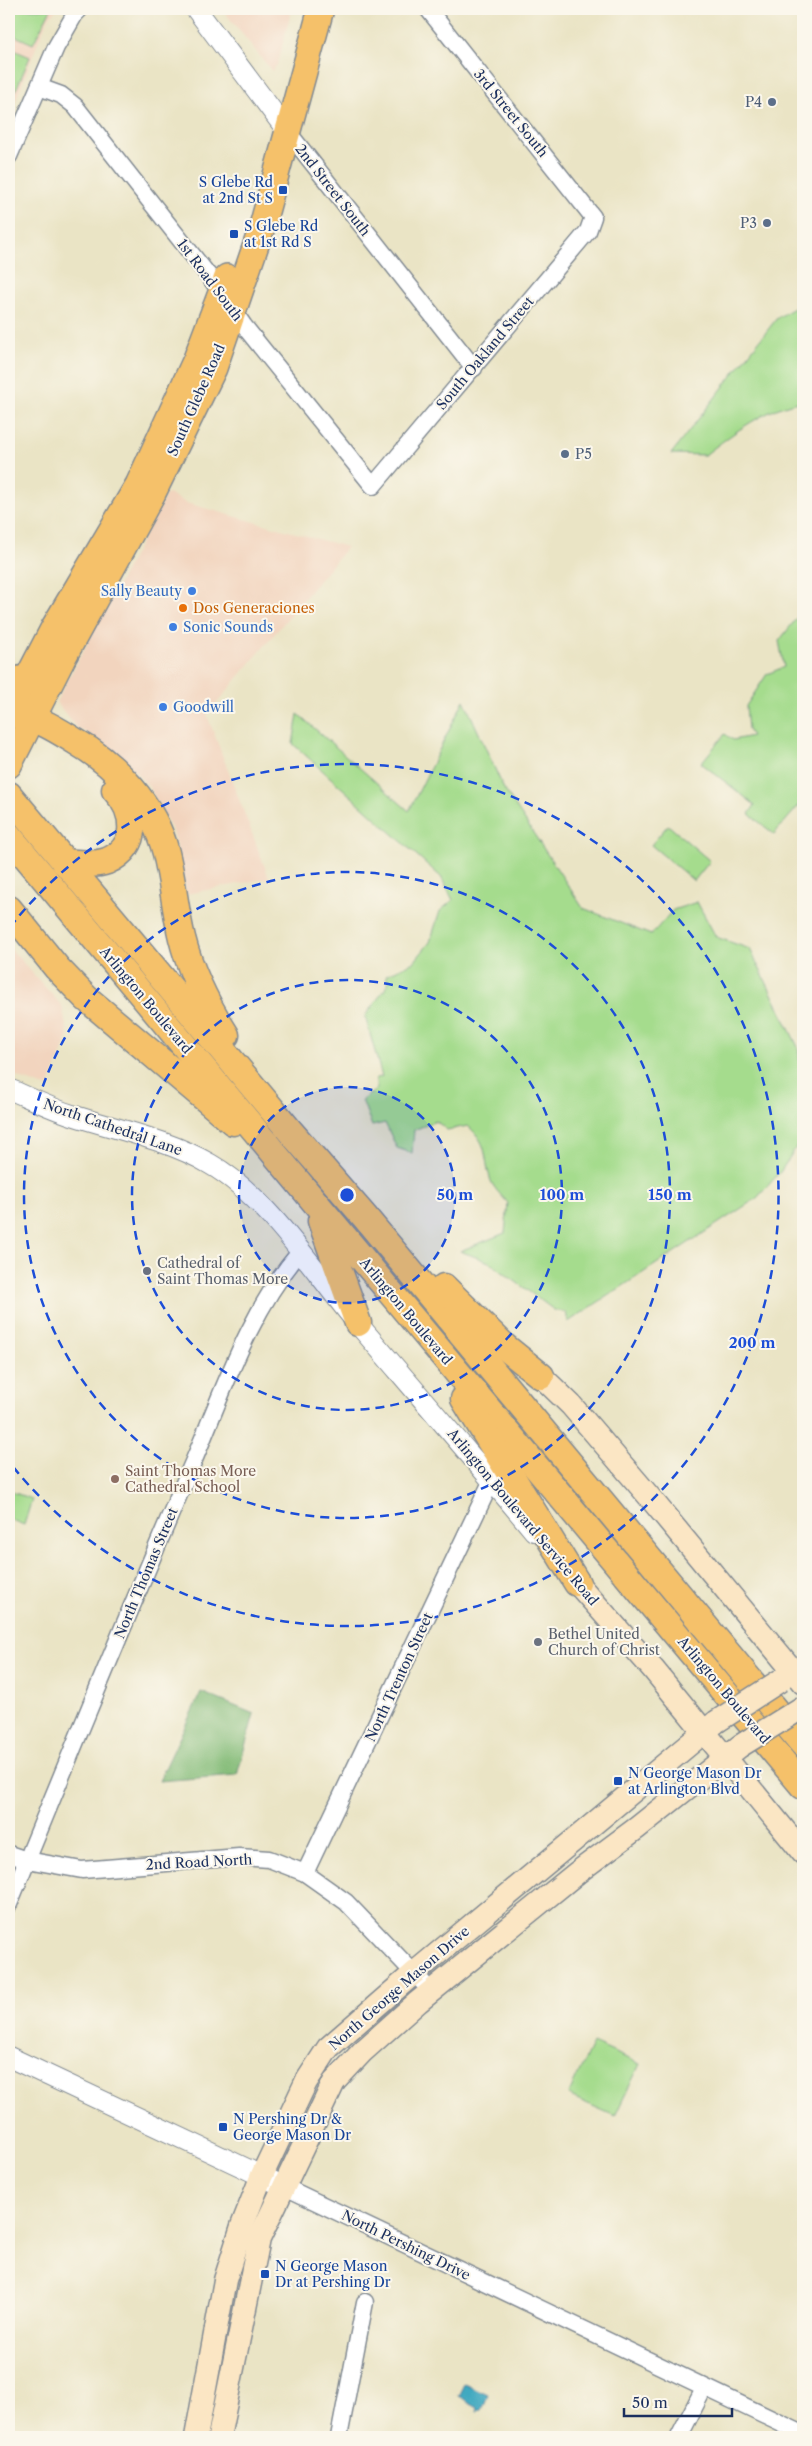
<svg xmlns="http://www.w3.org/2000/svg" width="812" height="2446" font-family="'Libre Caslon Text',serif">
<rect width="100%" height="100%" fill="#fbf7ec"/>
<filter id="ink" filterUnits="userSpaceOnUse"><feTurbulence type="fractalNoise" baseFrequency=".02" numOctaves="2"/><feDisplacementMap in="SourceGraphic" scale="10" xChannelSelector="R" yChannelSelector="G"/><feConvolveMatrix kernelMatrix="1 2 1 2 8 2 1 2 1" color-interpolation-filters="sRGB"/></filter>
<filter id="wash" filterUnits="userSpaceOnUse"><feTurbulence type="fractalNoise" baseFrequency=".0096" numOctaves="4" result="noise"/><feDisplacementMap in="SourceGraphic" scale="20" xChannelSelector="R" yChannelSelector="G"/><feGaussianBlur stdDeviation="1.12" result="paint"/><feColorMatrix in="noise" values="0 0 0 0 0 0 0 0 0 0 0 0 0 0 0 0 0 1.4 0 .05"/><feComposite in="paint" operator="in"/></filter>
<g filter="url(#wash)">
<rect width="100%" height="100%" fill="#eae4c5"/>
<g fill="#f2d4be">
<path d="M9,9H57L49,17L38,42L9,118Z"/>
<path d="M222,9H292L277,65L272,71Z"/>
<path d="M167,493L186,503L347,547L207,715L269,878L186,894L182,866L171,828L150,788L127,763L104,743L76,727L56,702Z"/>
<path d="M9,947L62,1006L68,1036L48,1088L9,1074Z"/>
</g>
<g fill="#a5dc8d" stroke="#608676">
<path d="M14,9H51L33,44L9,33V14Z"/>
<path d="M9,48L30,57L9,106Z"/>
<path d="M803,303V401C768,407 733,433 705,455L671,454L777,318Z"/>
<path d="M803,610V801L774,834L749,814L755,805L701,763L725,734L733,740L752,736L748,730L746,706L767,674L784,667L779,641Z"/>
<path d="M464,700L504,789L583,908L651,935L673,910L697,902L716,937L750,949L798,1047L803,1094V1136L781,1171L757,1198L568,1322L566,1312L554,1310L489,1262L460,1251L505,1233L508,1203C502,1196 492,1187 490,1178C483,1154 489,1145 468,1126L447,1130L436,1121L414,1130L412,1153L397,1148L385,1123L372,1126L362,1100L377,1089L376,1078L382,1077L365,1016L388,985L386,975L414,962L430,942L440,911L453,900L441,877L293,744L298,714L409,811Z"/>
<path d="M668,825L710,861L694,881L651,845Z"/>
<path d="M9,1491L32,1499L24,1525L9,1519Z"/>
<path d="M593,2043L640,2064L615,2116L568,2095Z"/>
</g>
<path fill="#84bc78" stroke="#50766b" d="M201,1692L254,1714L237,1775L159,1781Z"/>
<path fill="#40a9c0" stroke="#2e6c8f" d="M464,2384L488,2395L482,2410L477,2411L478,2407L458,2396Z"/>
</g>
<g filter="url(#ink)">
<g fill="none" stroke-linecap="round" stroke-linejoin="round">
<g stroke="#828a92" stroke-width="19">
<g id="minor">
<path d="M39,87L61,95L75,106L212,280L244,326L373,486L588,231L593,217L428,9"/>
<path d="M288,132L474,368"/>
<path d="M9,156L56,47L75,14L80,9"/>
<path d="M9,1854L27,1860L82,1870L239,1857L269,1859L305,1873L346,1902L431,1991"/>
<path d="M305,1873L492,1480"/>
<path d="M9,1904C70,1756 130,1607 194,1460C224,1389 250,1310 300,1252"/>
<path d="M285,2187L803,2434"/>
<path d="M339,2437L365,2302"/>
<path d="M679,2437L704,2388"/>
</g>
</g>
<g stroke="#828a92" stroke-width="22">
<g id="tertiary">
<path d="M196,9L288,132"/>
<path d="M9,1089C30,1098 50,1108 72,1115C118,1130 167,1139 210,1164C268,1197 315,1273 358,1324C417,1393 476,1461 534,1531"/>
<path d="M9,2057L285,2187"/>
</g>
</g>
<g stroke="#828a92" stroke-width="25">
<g id="secondary">
<path d="M541,1376L571,1405L647,1494L803,1683"/>
<path d="M577,1583L653,1669L803,1853"/>
<path d="M196,2437L225,2280L242,2226L262,2175L306,2082L328,2048L413,1974L716,1722"/>
<path d="M219,2437L259,2239L334,2082L362,2052L418,2002L578,1872L637,1828L740,1746"/>
</g>
</g>
<g stroke="#828a92" stroke-width="28">
<g id="primary">
<path d="M9,714L54,627L138,485L196,359L227,277"/>
<path d="M9,765L63,658L153,493L214,368L261,230L321,9"/>
</g>
</g>
<g stroke="#828a92" stroke-width="29">
<g id="trunk">
<path d="M9,681L25,679"/>
<path d="M9,714C34,715 54,728 75,741C116,765 154,805 166,853C173,881 175,910 182,938C191,974 207,1005 226,1035"/>
<path d="M9,795L290,1131L364,1216L803,1744"/>
<path d="M9,836L803,1786"/>
<path d="M64,862C78,863 93,866 107,861C140,847 136,812 115,790"/>
<path d="M9,909L57,968L86,998L233,1122"/>
<path d="M321,1221L358,1323"/>
<path d="M444,1287L505,1347L541,1376"/>
<path d="M464,1399L577,1583"/>
</g>
</g>
<use href="#minor" stroke="#fff" stroke-width="16"/>
<use href="#tertiary" stroke="#fff" stroke-width="20"/>
<use href="#secondary" stroke="#fbe6c4" stroke-width="22"/>
<use href="#primary" stroke="#f5c16b" stroke-width="25"/>
<use href="#trunk" stroke="#f5c16b" stroke-width="26"/>
<g stroke="#828a92" stroke-width="25" stroke-linecap="butt">
<g id="secondary-bridge">
<path d="M716,1722L781,1680"/>
<path d="M740,1746L803,1707"/>
</g>
</g>
<use href="#secondary-bridge" stroke="#fbe6c4" stroke-width="22"/>
</g>
</g>
<circle cx="347" cy="1195" r="108" fill="#1d4ed8" fill-opacity=".12"/>
<g fill="none" stroke="#1d4ed8" stroke-width="2.5" stroke-dasharray="9 6">
<circle cx="347" cy="1195" r="108"/>
<circle cx="347" cy="1195" r="215"/>
<circle cx="347" cy="1195" r="323"/>
<path d="M10 927A431 431 0 1 1 10 1463"/>
</g>
<g fill="#5c6f8a" stroke="#fbf7ec" stroke-width="2">
<circle cx="772" cy="102" r="5"/>
<circle cx="767" cy="223" r="5"/>
<circle cx="565" cy="454" r="5"/>
</g>
<g fill="#1a4fb4" stroke="#fbf7ec" stroke-width="2">
<rect x="278" y="185" width="10" height="10" rx="2.5"/>
<rect x="229" y="229" width="10" height="10" rx="2.5"/>
<rect x="613" y="1776" width="10" height="10" rx="2.5"/>
<rect x="218" y="2122" width="10" height="10" rx="2.5"/>
<rect x="260" y="2269" width="10" height="10" rx="2.5"/>
</g>
<g fill="#3f7fe0" stroke="#fbf7ec" stroke-width="2">
<circle cx="192" cy="591" r="5"/>
<circle cx="173" cy="627" r="5"/>
<circle cx="163" cy="707" r="5"/>
</g>
<circle fill="#e8710a" stroke="#fbf7ec" stroke-width="2" cx="183" cy="608" r="5"/>
<g fill="#6b7280" stroke="#fbf7ec" stroke-width="2">
<circle cx="147" cy="1271" r="5"/>
<circle cx="538" cy="1642" r="5"/>
</g>
<circle fill="#8d6e63" stroke="#fbf7ec" stroke-width="2" cx="115" cy="1479" r="5"/>
<g text-anchor="middle" dominant-baseline="central" stroke-width="4" stroke-linejoin="round" paint-order="stroke">
<g font-size="14" fill="#4e5e75" stroke="#fbf7ec" text-anchor="end">
<text x="762" y="102">P4</text>
<text x="757" y="223">P3</text>
<text x="575" y="454" text-anchor="start">P5</text>
</g>
<g font-size="14" fill="#1b2f5e" stroke="#fbf7ec">
<text transform="translate(511 113) rotate(51)">3rd Street South</text>
<text transform="translate(333 190) rotate(52)">2nd Street South</text>
<text transform="translate(210 280) rotate(53)">1st Road South</text>
<text transform="translate(485 353) rotate(-50)">South Oakland Street</text>
<text transform="translate(196 400) rotate(-66)">South Glebe Road</text>
<text transform="translate(146 1000) rotate(50)">Arlington Boulevard</text>
<text transform="translate(113 1127) rotate(19)">North Cathedral Lane</text>
<text transform="translate(406 1311) rotate(50)">Arlington Boulevard</text>
<text transform="translate(523 1517) rotate(50)">Arlington Boulevard Service Road</text>
<text transform="translate(146 1573) rotate(-67)">North Thomas Street</text>
<text transform="translate(399 1677) rotate(-65)">North Trenton Street</text>
<text transform="translate(724 1690) rotate(50)">Arlington Boulevard</text>
<text transform="translate(199 1862) rotate(-3)">2nd Road North</text>
<text transform="translate(399 1988) rotate(-41)">North George Mason Drive</text>
<text transform="translate(406 2245) rotate(26)">North Pershing Drive</text>
</g>
<g font-size="14" fill="#164399" stroke="#fbf7ec" text-anchor="start">
<text x="273" y="182" text-anchor="end">S Glebe Rd<tspan x="273" dy="16">at 2nd St S</tspan></text>
<text x="244" y="226">S Glebe Rd<tspan x="244" dy="16">at 1st Rd S</tspan></text>
<text x="628" y="1773">N George Mason Dr<tspan x="628" dy="16">at Arlington Blvd</tspan></text>
<text x="233" y="2119">N Pershing Dr &amp;<tspan x="233" dy="16">George Mason Dr</tspan></text>
<text x="275" y="2266">N George Mason<tspan x="275" dy="16">Dr at Pershing Dr</tspan></text>
</g>
<g font-size="14" fill="#366cbe" stroke="#fbf7ec" text-anchor="start">
<text x="182" y="591" text-anchor="end">Sally Beauty</text>
<text x="183" y="627">Sonic Sounds</text>
<text x="173" y="707">Goodwill</text>
</g>
<g font-size="14" fill="#c56008" stroke="#fbf7ec" text-anchor="start">
<text x="193" y="608">Dos Generaciones</text>
</g>
<g font-size="14" fill="#5b616d" stroke="#fbf7ec" text-anchor="start">
<text x="157" y="1263">Cathedral of<tspan x="157" dy="16">Saint Thomas More</tspan></text>
<text x="548" y="1634">Bethel United<tspan x="548" dy="16">Church of Christ</tspan></text>
</g>
<g font-size="14" fill="#785e54" stroke="#fbf7ec" text-anchor="start">
<text x="125" y="1471">Saint Thomas More<tspan x="125" dy="16">Cathedral School</tspan></text>
</g>
</g>
<circle cx="347" cy="1195" r="8" fill="#1d4ed8" stroke="#fbf7ec" stroke-width="2.5"/>
<g font-size="15" text-anchor="middle" font-weight="bold" fill="#1d4ed8" stroke="#fbf7ec" stroke-width="4" stroke-linejoin="round" paint-order="stroke">
<text x="455" y="1200">50 m</text>
<text x="562" y="1200">100 m</text>
<text x="670" y="1200">150 m</text>
<text x="752" y="1348">200 m</text>
</g>
<rect width="812" height="2446" fill="none" stroke="#fbf7ec" stroke-width="30"/>
<path d="M624 2408v8h108v-8" fill="none" stroke="#1b2f5e" stroke-width="2.5"/>
<text x="632" y="2408" font-size="15" fill="#1b2f5e" stroke="#fbf7ec" stroke-width="4" paint-order="stroke">50 m</text>
</svg>
